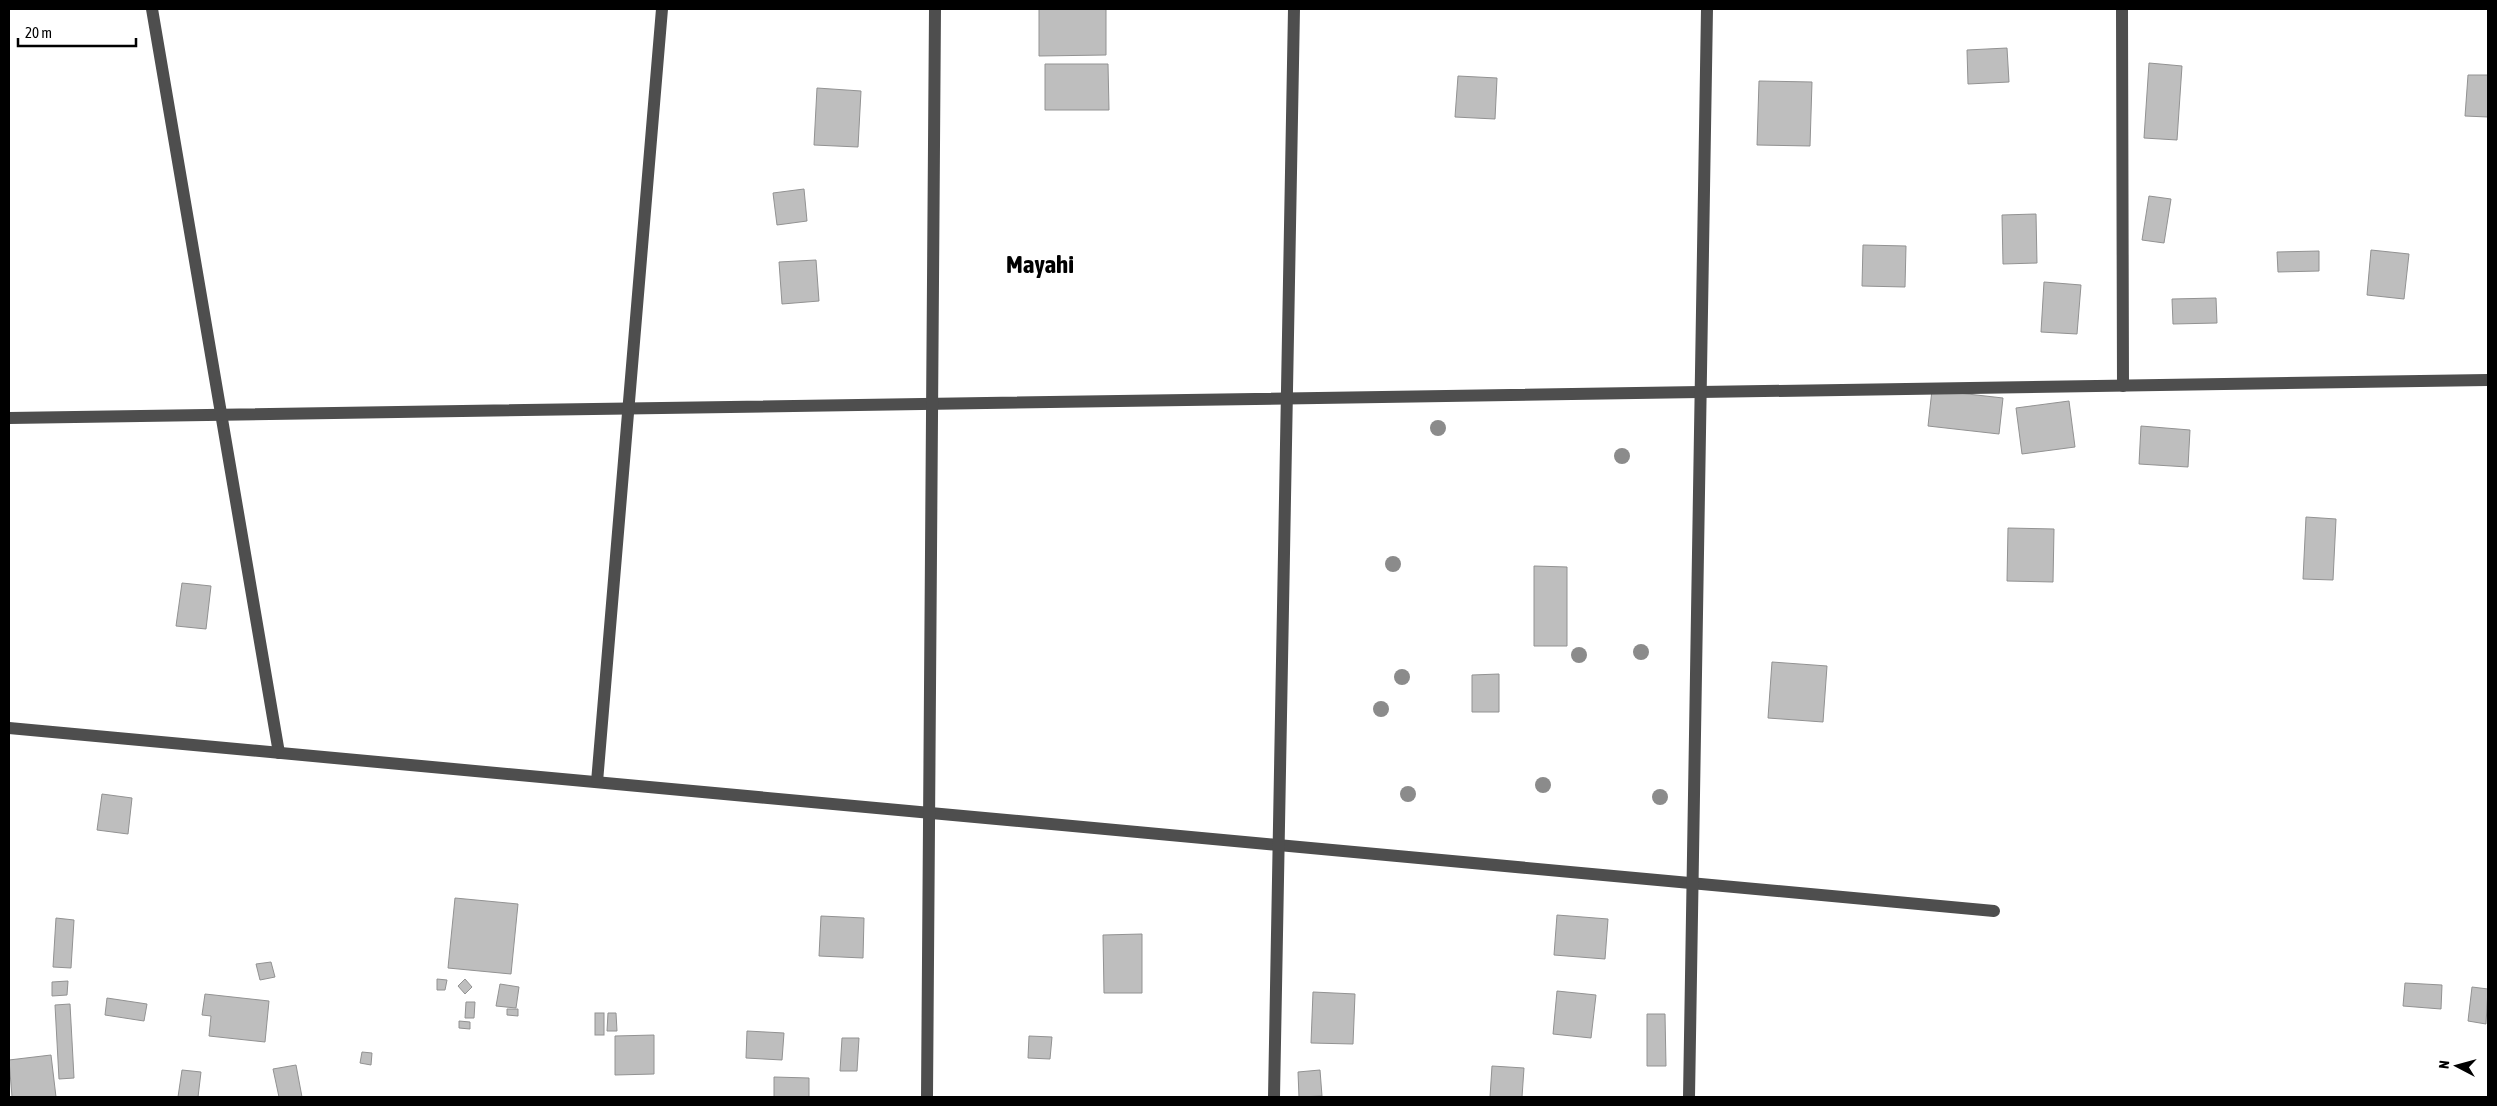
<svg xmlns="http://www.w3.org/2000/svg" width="2497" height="1106" font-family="'Asap Condensed',sans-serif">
<rect width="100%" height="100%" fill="#fff"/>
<g fill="#bebebe" stroke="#929292">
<path d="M1039,9H1106V55L1039,56Z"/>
<path d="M2007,48L2009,82L1968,84L1967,50Z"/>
<path d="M2149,63L2182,66L2177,140L2144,138Z"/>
<path d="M1045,64H1108L1109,110H1045Z"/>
<path d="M2468,75H2488V117L2465,116Z"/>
<path d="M1458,76L1497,78L1495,119L1455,117Z"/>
<path d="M1759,81L1812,82L1810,146L1757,145Z"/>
<path d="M817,88L861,91L858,147L814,145Z"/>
<path d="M804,189L807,221L777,225L773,193Z"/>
<path d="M2149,196L2171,199L2164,243L2142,240Z"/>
<path d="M2036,214L2037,263L2003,264L2002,215Z"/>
<path d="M1863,245L1906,246L1905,287L1862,286Z"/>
<path d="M2371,250L2409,254L2404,299L2367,295Z"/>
<path d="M2319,251V271L2278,272L2277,252Z"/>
<path d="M816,260L819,301L782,304L779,262Z"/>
<path d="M2044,282L2081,285L2077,334L2041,332Z"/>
<path d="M2216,298L2217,323L2173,324L2172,299Z"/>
<path d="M1932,390L2003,398L1999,434L1928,426Z"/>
<path d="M2069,401L2075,447L2022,454L2016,408Z"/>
<path d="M2141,426L2190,430L2188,467L2139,464Z"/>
<path d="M2306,517L2336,519L2333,580L2303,579Z"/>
<path d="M2008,528L2054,529L2053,582L2007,581Z"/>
<path d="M1534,566L1567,567V646H1534Z"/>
<path d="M182,583L211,586L206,629L176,626Z"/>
<path d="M1772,662L1827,666L1823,722L1768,718Z"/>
<path d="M1499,674V712H1472V675Z"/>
<path d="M102,794L132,798L128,834L97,830Z"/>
<path d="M455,898L518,904L511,974L448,968Z"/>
<path d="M1557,915L1608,919L1605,959L1554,955Z"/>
<path d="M821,916L864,918L863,958L819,956Z"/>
<path d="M56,918L74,920L71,968L53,967Z"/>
<path d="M1142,934V993H1104L1103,935Z"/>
<path d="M271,962L275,977L260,980L256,964Z"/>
<path d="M437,979L447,980L445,990H437Z"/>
<path d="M465,979L472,987L465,994L458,986Z"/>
<path d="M68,981L67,995L52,996V982Z"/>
<path d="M2405,983L2442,985L2441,1009L2403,1006Z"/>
<path d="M500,984L519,987L516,1008L496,1006Z"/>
<path d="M2472,987L2488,989L2486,1024L2468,1021Z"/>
<path d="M1557,991L1596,995L1591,1038L1553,1034Z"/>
<path d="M1313,992L1355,994L1353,1044L1311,1043Z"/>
<path d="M205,994L269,1001L265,1042L209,1036L211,1016L202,1015Z"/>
<path d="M107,998L147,1004L144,1021L105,1015Z"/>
<path d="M466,1002H475L474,1018H465Z"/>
<path d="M70,1004L74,1078L59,1079L55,1005Z"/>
<path d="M507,1009H518V1016L507,1015Z"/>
<rect x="595" y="1013" width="9" height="22"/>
<path d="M608,1013H616L617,1031H607Z"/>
<path d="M1647,1014H1665L1666,1066H1647Z"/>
<path d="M459,1021L470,1022V1029L459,1028Z"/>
<path d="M747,1031L784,1033L782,1060L746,1058Z"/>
<path d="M654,1035V1074L615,1075V1036Z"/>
<path d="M1029,1036L1052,1037L1050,1059L1028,1058Z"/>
<path d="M842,1038H859L857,1071H840Z"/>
<path d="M362,1052L372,1053L371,1065L360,1063Z"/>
<path d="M51,1055L56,1097H12L9,1060Z"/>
<path d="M296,1065L302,1097H279L273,1069Z"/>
<path d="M1492,1066L1524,1068L1522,1097H1490Z"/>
<path d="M182,1070L201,1072L198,1097H178Z"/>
<path d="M1320,1070L1322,1096L1299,1097L1298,1072Z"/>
<path d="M774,1077L809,1078V1097H774Z"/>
</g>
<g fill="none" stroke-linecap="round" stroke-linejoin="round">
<g stroke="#4e4e4e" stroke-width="12">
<path d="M152,9L279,753"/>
<path d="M2122,9L2123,386"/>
<path d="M9,418L2488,380"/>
<path d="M9,728L1994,911"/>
<path d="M597,782L662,9"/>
<path d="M927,1097L935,9"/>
<path d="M1274,1097L1294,9"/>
<path d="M1689,1097L1707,9"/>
</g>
</g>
<g fill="#8b8b8b">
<circle cx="1438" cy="428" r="8"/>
<circle cx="1622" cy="456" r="8"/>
<circle cx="1393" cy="564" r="8"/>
<circle cx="1641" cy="652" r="8"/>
<circle cx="1579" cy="655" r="8"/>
<circle cx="1402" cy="677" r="8"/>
<circle cx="1381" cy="709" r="8"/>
<circle cx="1543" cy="785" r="8"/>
<circle cx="1408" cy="794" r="8"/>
<circle cx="1660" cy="797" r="8"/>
</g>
<g text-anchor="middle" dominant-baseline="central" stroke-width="4.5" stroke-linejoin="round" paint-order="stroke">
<g font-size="25" font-weight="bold" fill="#000" stroke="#fff">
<text x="1040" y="264">Mayahi</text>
</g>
</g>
<rect width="2497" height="1106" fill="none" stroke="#000000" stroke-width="20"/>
<g transform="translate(2457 1066) rotate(276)" stroke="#ffffff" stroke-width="4" paint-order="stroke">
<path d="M0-4L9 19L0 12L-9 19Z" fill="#000000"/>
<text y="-8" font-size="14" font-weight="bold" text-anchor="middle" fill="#000000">N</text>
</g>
<path d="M18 38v8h118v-8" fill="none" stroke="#000000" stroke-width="2.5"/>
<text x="25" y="38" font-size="15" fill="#000000" stroke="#ffffff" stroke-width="4" paint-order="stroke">20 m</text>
</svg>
